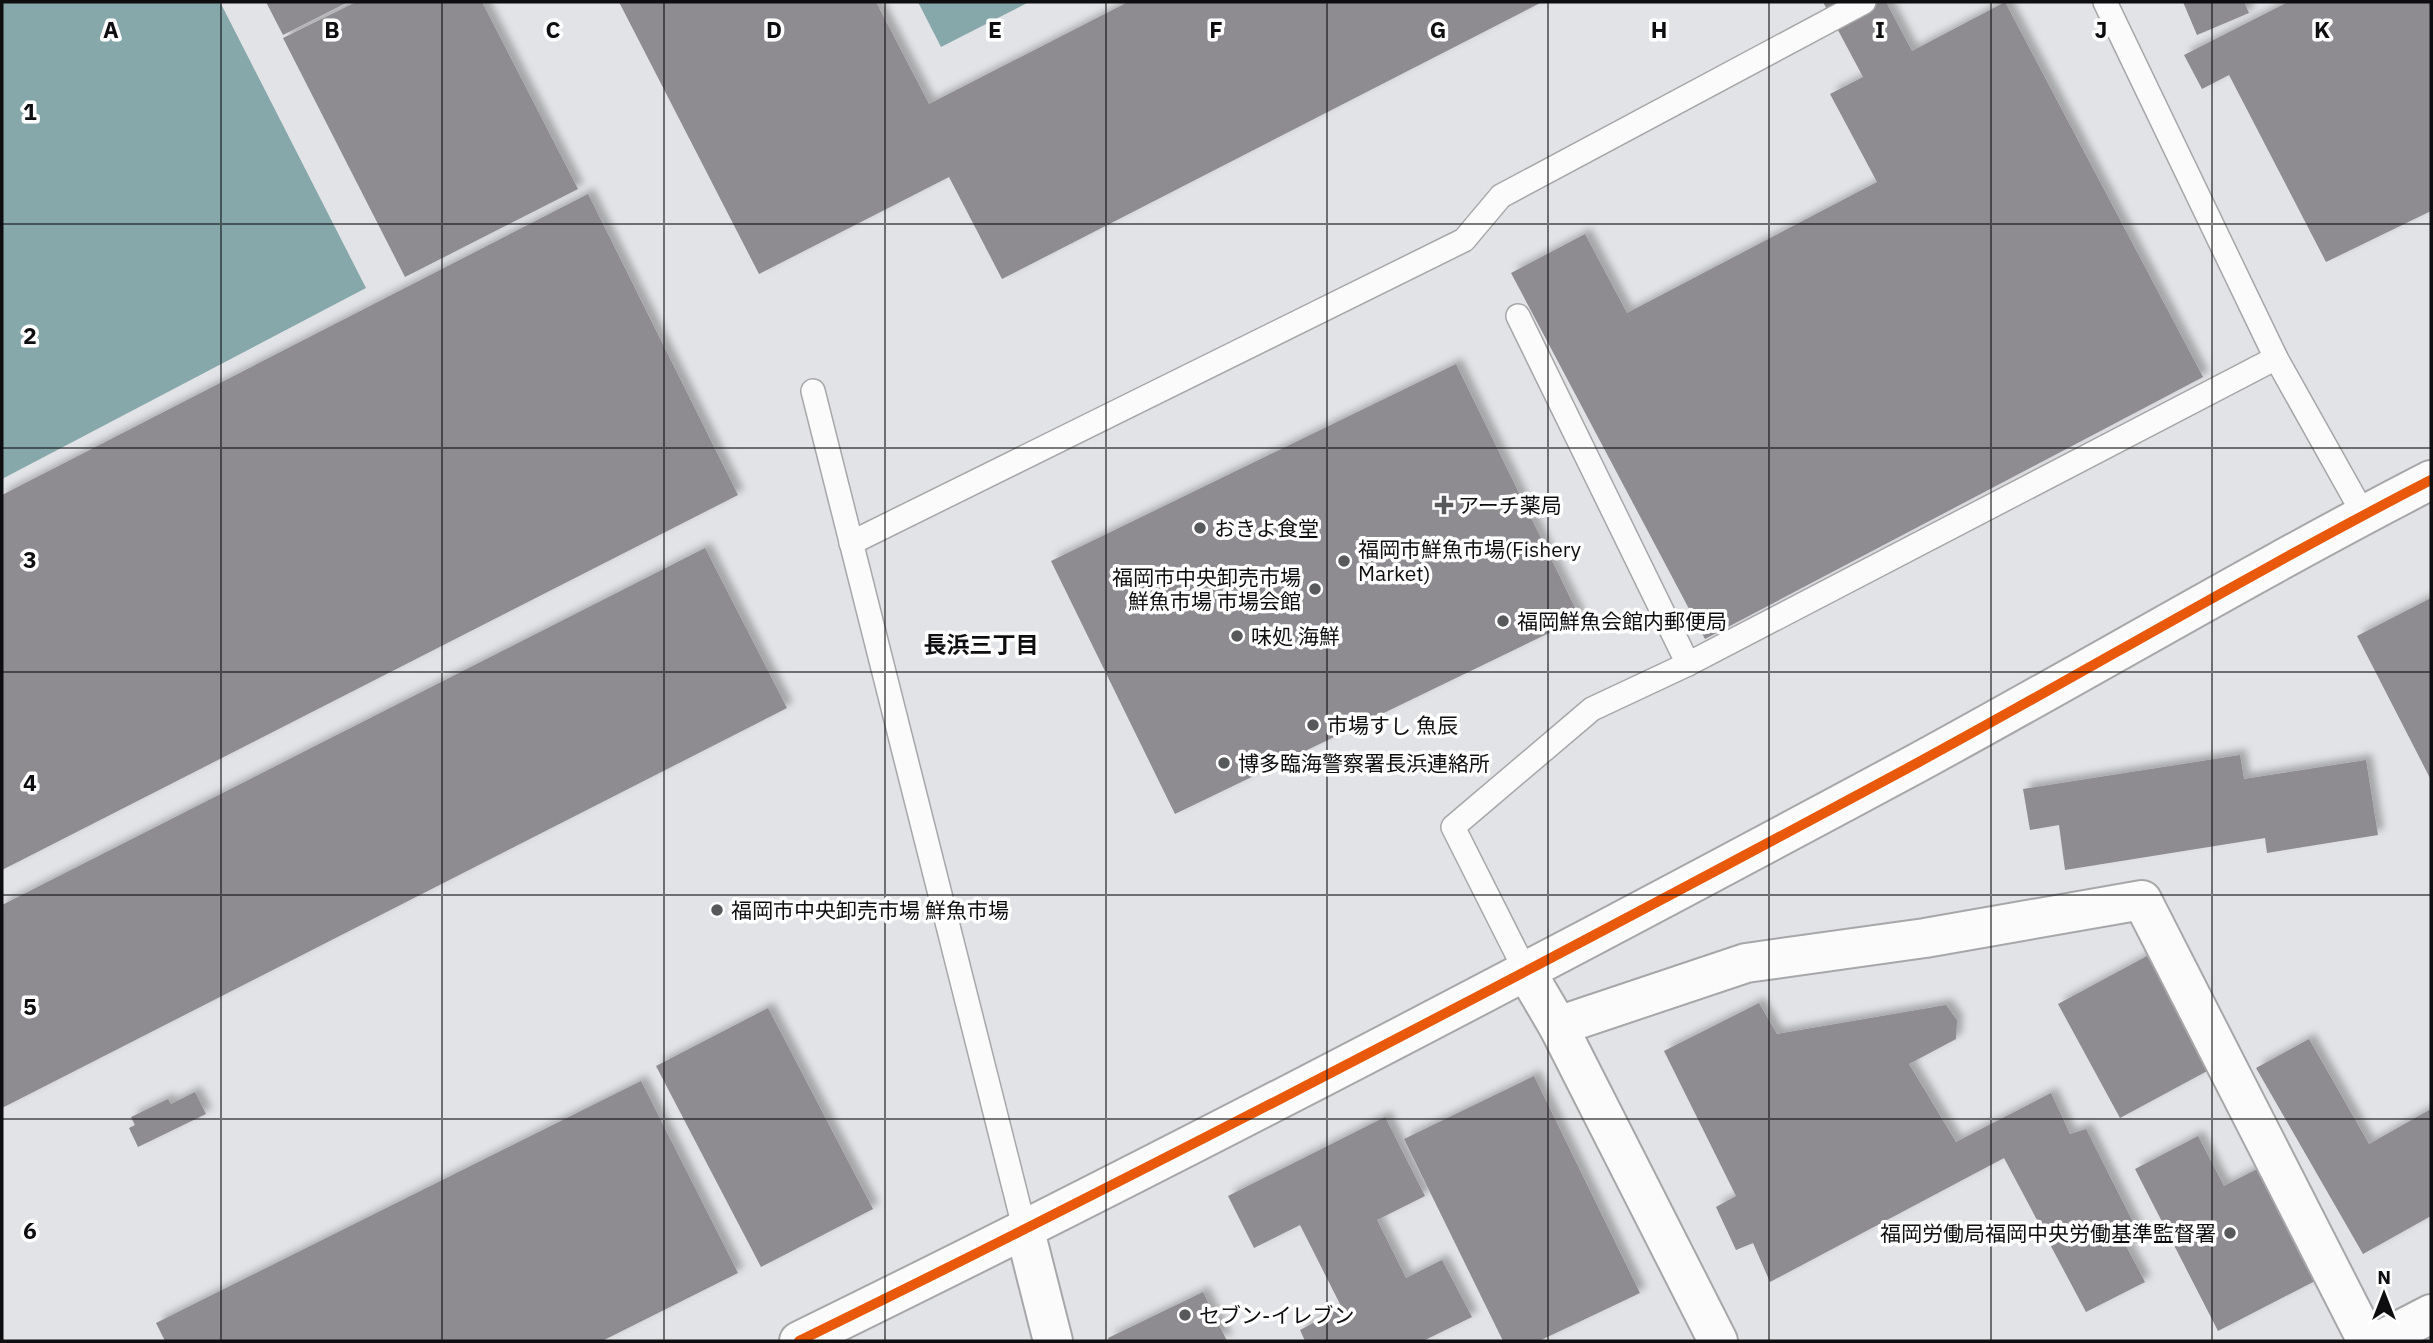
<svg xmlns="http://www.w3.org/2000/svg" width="2433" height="1343" font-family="'IBM Plex Sans','Noto Sans JP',sans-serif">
<defs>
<filter id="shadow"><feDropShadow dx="6" dy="-6" stdDeviation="3.5" flood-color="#0004"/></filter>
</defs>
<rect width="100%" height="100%" fill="#e2e3e6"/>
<g fill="#87a8ab">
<path d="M2,2H220L366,288L2,479Z"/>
<path d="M918,2H1029L941,47Z"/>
</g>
<g fill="#8e8b91" filter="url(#shadow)">
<path d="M266,2H348L283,35Z"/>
<path d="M356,2H482L578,189L405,277L283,38Z"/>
<path d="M619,2H876L929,104L1128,2H1542L1002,279L949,177L759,274Z"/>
<path d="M1823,2H1886L1912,51L2005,2L2203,377L1705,639L1511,273L1585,234L1627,313L1877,182L1830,94L1863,77Z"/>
<path d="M2183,2H2244L2249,13L2197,35Z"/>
<path d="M2288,2H2431V211L2326,262L2229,75L2202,89L2184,55Z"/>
<path d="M588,194L738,495L2,870V495Z"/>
<path d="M1456,364L1580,618L1175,814L1051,561Z"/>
<path d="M705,548L787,708L2,1108V905Z"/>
<path d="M2431,598V780L2357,636Z"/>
<path d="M2240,755L2244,779L2366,760L2378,835L2267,853L2265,838L2065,870L2059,825L2030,830L2023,789Z"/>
<path d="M2147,956L2209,1070L2120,1118L2058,1004Z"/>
<path d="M1759,1003L1777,1034L1946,1005L1957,1020L1956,1039L1909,1064L1956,1142L2051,1093L2070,1134L2086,1129L2139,1234L2125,1244L2145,1282L2086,1312L2004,1158L1770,1282L1753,1243L1736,1250L1716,1207L1736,1196L1664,1051Z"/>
<path d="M768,1008L873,1209L761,1267L656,1066Z"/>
<path d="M2309,1039L2369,1144L2431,1109V1216L2363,1254L2256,1068Z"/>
<path d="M1534,1076L1640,1293L1539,1341H1503L1404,1139Z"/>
<path d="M641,1081L738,1273L602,1341H165L156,1323Z"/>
<path d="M195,1092L206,1114L138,1147L129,1128L135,1125L131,1117L168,1099L171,1104Z"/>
<path d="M1385,1117L1425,1196L1377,1220L1406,1278L1442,1260L1472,1317L1423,1341H1305L1300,1330L1342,1308L1300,1225L1254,1248L1228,1196Z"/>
<path d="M2198,1136L2224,1186L2259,1168L2317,1280L2218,1331L2135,1169Z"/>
<path d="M1203,1292L1227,1341H1109L1108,1338Z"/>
</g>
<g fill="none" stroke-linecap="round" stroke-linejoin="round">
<g stroke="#a7a7a9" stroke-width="26">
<g id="lane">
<path d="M1518,316L1688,664"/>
<path d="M2276,358L2364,515"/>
<path d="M813,391L1025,1231"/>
<path d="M851,543L1464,240L1501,196L1864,2"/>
<path d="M1525,970L1453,827L1592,709L1688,664L2276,358L2105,2"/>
</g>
</g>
<g stroke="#a7a7a9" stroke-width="42">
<g id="street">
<path d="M1525,970L1558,1026L1718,1341"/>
<path d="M1558,1026L1746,963L1925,938L2142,900L2367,1341"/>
</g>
</g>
<g stroke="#a7a7a9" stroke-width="42">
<g id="secondary">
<path d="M1025,1231L1053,1341"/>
<path d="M799,1341C1176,1157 1549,961 1919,762C2090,669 2258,569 2431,480"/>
<path d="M2379,1341L2431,1314"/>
</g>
</g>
<use href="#lane" stroke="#fbfbfb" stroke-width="23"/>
<use href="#street" stroke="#fbfbfb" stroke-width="38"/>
<use href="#secondary" stroke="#fbfbfb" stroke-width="38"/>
<g stroke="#fff" stroke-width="15">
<path id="cycleway" d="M799,1341C1176,1157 1549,961 1919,762C2090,669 2258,569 2431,480"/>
</g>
<use href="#cycleway" stroke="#e8590c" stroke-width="10"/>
</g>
<path fill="none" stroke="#0e0e10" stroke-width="2" stroke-opacity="0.55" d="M221,2V1341M442,2V1341M664,2V1341M885,2V1341M1106,2V1341M1327,2V1341M1548,2V1341M1769,2V1341M1991,2V1341M2212,2V1341M2,224H2431M2,448H2431M2,672H2431M2,895H2431M2,1119H2431"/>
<g fill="#58595b" stroke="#fff" stroke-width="2.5">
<path d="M1440.5 494.5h7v7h7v7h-7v7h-7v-7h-7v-7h7z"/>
<circle cx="1200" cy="528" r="7"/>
<circle cx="1344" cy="561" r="7"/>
<circle cx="1315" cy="589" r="7"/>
<circle cx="1503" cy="621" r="7"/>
<circle cx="1237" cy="636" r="7"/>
<circle cx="1313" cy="725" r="7"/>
<circle cx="1224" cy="763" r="7"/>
<circle cx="717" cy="910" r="7"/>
<circle cx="2230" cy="1233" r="7"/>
<circle cx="1185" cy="1315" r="7"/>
</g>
<g text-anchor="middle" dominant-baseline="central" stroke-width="7" stroke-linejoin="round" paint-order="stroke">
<g font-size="21" fill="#0e0e10" stroke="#fff" text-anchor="start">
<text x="1458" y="505">アーチ薬局</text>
<text x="1214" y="528">おきよ食堂</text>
<text x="1358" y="549">福岡市鮮魚市場(Fishery<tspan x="1358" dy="24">Market)</tspan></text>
<text x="1301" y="577" text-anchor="end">福岡市中央卸売市場<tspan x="1301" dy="24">鮮魚市場 市場会館</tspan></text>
<text x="1517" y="621">福岡鮮魚会館内郵便局</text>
<text x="1251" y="636">味処 海鮮</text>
<text x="1327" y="725">市場すし 魚辰</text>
<text x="1238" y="763">博多臨海警察署長浜連絡所</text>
<text x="731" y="910">福岡市中央卸売市場 鮮魚市場</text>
<text x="2216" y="1233" text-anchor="end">福岡労働局福岡中央労働基準監督署</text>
<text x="1199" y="1315">セブン-イレブン</text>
</g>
<g font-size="23" font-weight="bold" fill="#0e0e10" stroke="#fff">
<text x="981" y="644">長浜三丁目</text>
</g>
</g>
<g font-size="23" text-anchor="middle" font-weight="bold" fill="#0e0e10" stroke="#fff" stroke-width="7" stroke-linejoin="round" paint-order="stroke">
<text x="111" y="38">A</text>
<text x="332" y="38">B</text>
<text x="553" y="38">C</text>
<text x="774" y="38">D</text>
<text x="995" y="38">E</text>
<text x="1216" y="38">F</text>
<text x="1438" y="38">G</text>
<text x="1659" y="38">H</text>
<text x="1880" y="38">I</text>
<text x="2101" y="38">J</text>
<text x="2322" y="38">K</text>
<text x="30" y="120">1</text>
<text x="30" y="344">2</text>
<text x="30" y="568">3</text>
<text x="30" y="791">4</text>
<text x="30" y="1015">5</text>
<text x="30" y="1239">6</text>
</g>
<rect width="2433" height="1343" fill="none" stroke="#0e0e10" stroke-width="7"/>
<g transform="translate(2384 1294)" stroke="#ffffff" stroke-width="5" paint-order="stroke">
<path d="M0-5L12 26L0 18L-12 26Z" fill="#0e0e10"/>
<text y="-10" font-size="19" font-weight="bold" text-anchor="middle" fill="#0e0e10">N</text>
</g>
</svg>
